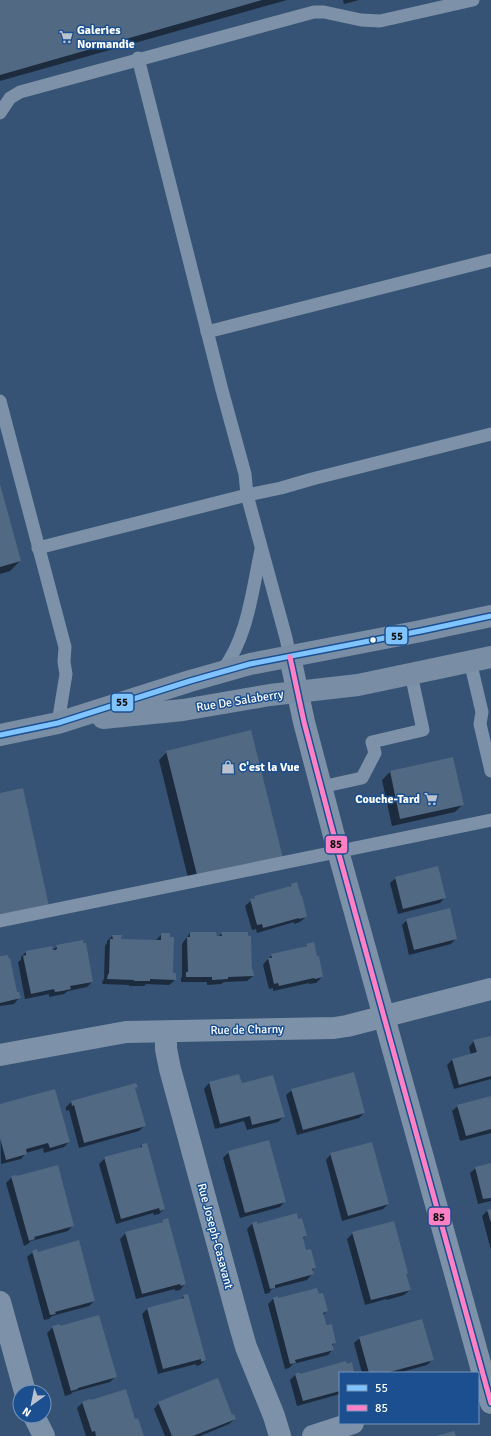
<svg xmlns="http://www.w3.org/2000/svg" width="491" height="1436" font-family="Signika,sans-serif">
<rect width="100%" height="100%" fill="#365274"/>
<g fill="#0007">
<path d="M0,0H287L0,81Z"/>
<path d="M343,0H359L344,4Z"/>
<path d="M0,486L20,561L10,571L0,574Z"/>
<path d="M167,752L274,865L190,886L159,760Z"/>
<path d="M453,758L463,804L455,812L392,826L382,780L390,772Z"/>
<path d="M396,878L445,897L440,903L398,914L390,883Z"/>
<path d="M291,885L306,917L300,922L294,924V922L257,933L256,929L252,930L245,906L255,897L288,888Z"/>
<path d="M407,920L456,938L451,944L409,955L402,925Z"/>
<path d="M190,933L218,937L222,933L247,937L253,976L247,981L224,982L221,984L207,985V982H181V978L182,977V944Z"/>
<path d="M162,934L169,939L172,974L175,980L169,985L146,984L144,986H129V985L102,984L103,980L104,979L105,946L107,943V941L112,936L120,940H156Z"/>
<path d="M307,945L322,977L316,983L309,984V983L273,991V988L269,989L263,965L266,961L272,955L304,947Z"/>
<path d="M57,946L92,982L87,987L68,991L64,994L49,997V994L25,999L18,962L21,960V957L26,952L52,951Z"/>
<path d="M0,957L16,993L19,998L14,1004L0,1006Z"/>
<path d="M491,1037V1079L454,1089L447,1065L452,1060L471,1055L469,1047L474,1041Z"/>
<path d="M209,1083L241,1085L284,1116L278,1122L247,1130L244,1121L215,1129L204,1089Z"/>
<path d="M136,1084V1087L134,1089L145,1125L139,1131L79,1148L69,1110L66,1111V1107L71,1102Z"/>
<path d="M292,1090L364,1113L359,1118L297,1135L286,1095Z"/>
<path d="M491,1097V1133L460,1141L452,1111L458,1106Z"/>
<path d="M0,1105L69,1142L64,1147L44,1153L43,1148L26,1153L21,1159L1,1164Z"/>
<path d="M142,1145L164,1209L159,1214L154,1215L153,1213L116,1224L99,1164L105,1158L139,1149Z"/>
<path d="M229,1152L285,1201L280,1207L240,1218L223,1158Z"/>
<path d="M331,1154L388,1204L383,1209L342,1221L326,1160Z"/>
<path d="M491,1164V1201L478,1204L470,1173L476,1168Z"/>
<path d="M12,1177L73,1225L68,1231L31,1241L28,1244L24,1246L6,1183Z"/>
<path d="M491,1210V1250L482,1216L487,1211Z"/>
<path d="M298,1220L306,1236L302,1239L305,1251L315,1267L312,1271V1274L307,1280L272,1289L269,1293L265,1294L247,1229L252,1224L257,1225Z"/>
<path d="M163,1221L185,1284L180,1290L175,1291V1289L136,1299L120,1239L126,1233L160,1224Z"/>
<path d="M353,1233L410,1290L404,1295L387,1300L386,1299L365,1305L347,1239Z"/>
<path d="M33,1252L37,1253L94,1301L89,1306L52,1316L49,1319L44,1320L27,1257Z"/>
<path d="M184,1296L205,1360L200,1365L196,1366V1364L158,1374L142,1314L147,1309L180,1300Z"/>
<path d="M273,1299L327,1311L323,1315L335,1342L332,1346L333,1349L328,1355L293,1364L289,1368L285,1369L268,1304Z"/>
<path d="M53,1327L116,1376L110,1382L73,1392L71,1394L65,1396L47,1333Z"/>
<path d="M360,1338L432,1360L427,1365L398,1373H362L354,1343Z"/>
<path d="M346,1365L353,1371L352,1373H340V1394L297,1406L290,1380L296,1374L299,1375Z"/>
<path d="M83,1402L134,1420L143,1436H86L77,1408Z"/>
<path d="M159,1403L232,1416L235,1419L229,1424L200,1436H165L154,1409Z"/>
</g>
<g fill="#526984">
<path d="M0,0H262L0,75Z"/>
<path d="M0,484L21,561L0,567Z"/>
<path d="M251,730L283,858L198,879L166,751Z"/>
<path d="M453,757L464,805L400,819L390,771Z"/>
<path d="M23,788L49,906L0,916V793Z"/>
<path d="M438,866L446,898L403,909L395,877Z"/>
<path d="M297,882L301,896L302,895L307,917L299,919V918L263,928L262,924L257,925L250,899L255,898L254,896L291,886V884Z"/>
<path d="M450,908L457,939L414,950L406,919Z"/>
<path d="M190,932H216L217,936H222L221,932H248V936H251L252,970H253L254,976L228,977V979L212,980V977H186V972H188L187,937H190Z"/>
<path d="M161,933H170V937H174L173,973H176V980L150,979V981H134V980L107,979L108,974H109L110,939H113L112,935H122L121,939L161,940Z"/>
<path d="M83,940V943H86L93,982L70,986L71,989L62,991L55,992L54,989L31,994L23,956L26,955V951L52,946L53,950H55L57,949L56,945Z"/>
<path d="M314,942L317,956H319L323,977L315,979L314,978L279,986L278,983L274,984L268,958H272L271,954L307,946L306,944Z"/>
<path d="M8,955V958H10L17,992H19L21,998L0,1003V956Z"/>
<path d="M491,1036V1076L459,1085L452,1059L477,1052L473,1040Z"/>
<path d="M354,1072L365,1113L303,1130L291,1089Z"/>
<path d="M239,1074L242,1083L273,1075L285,1117L252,1125L250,1116L220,1124L209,1082Z"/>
<path d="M136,1083L138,1087L135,1088L146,1126L84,1143L74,1105L72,1106L71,1101Z"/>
<path d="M55,1089L70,1142L50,1148L48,1143L26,1149L27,1154L6,1160L0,1138V1104Z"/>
<path d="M491,1096V1129L466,1136L457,1105Z"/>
<path d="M269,1140L286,1202L245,1213L228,1151Z"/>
<path d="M372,1142L389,1204L348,1216L330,1153Z"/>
<path d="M147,1143L165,1209L160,1211L159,1208L121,1219L104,1157L142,1147V1144Z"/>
<path d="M491,1163V1198L483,1199L475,1167Z"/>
<path d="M58,1165L74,1226L34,1237L35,1239L29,1241L11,1176L17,1175V1176Z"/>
<path d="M491,1209V1223L487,1210Z"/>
<path d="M297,1213L298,1219L302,1218L307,1236L303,1237L306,1250L311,1249L316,1268L312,1269L314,1274L275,1285V1288L270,1289L252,1223L257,1221V1224Z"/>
<path d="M168,1218L186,1284L181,1286L180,1284L142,1294L125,1232L163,1222L162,1220Z"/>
<path d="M394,1221L408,1273L406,1274L411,1290L371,1300L352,1232Z"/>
<path d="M79,1240L95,1301L55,1312L56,1314L50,1315L32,1251L37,1249L38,1252Z"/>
<path d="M317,1288L319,1294L323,1293L328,1311L323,1313L327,1325L332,1324L336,1343L332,1344L334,1350L295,1360L296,1363L290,1364L273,1298L278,1296V1298Z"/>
<path d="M188,1294L206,1360L201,1362V1359L163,1369L147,1308L184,1298L183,1295Z"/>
<path d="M99,1315L117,1377L78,1388V1389L71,1391L52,1326L60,1324V1326Z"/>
<path d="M422,1319L434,1360L386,1373H369L359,1337Z"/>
<path d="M346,1361L347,1364L352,1362L354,1372L340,1373V1391L303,1401L295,1374L299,1372L300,1374Z"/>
<path d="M218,1378L232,1415L234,1414L236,1419L193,1436H172L158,1402Z"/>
<path d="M126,1389L135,1419L138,1418L144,1436H96L95,1431L92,1432L82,1402L90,1399L91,1400Z"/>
<path d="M454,1431L456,1436H436Z"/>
</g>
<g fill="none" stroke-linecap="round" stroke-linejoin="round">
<g stroke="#7d92a8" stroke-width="13">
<path d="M138,58L222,390L245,474L247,495L286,638L290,657"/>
<path d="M0,113L10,98L20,92L314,12H324L361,20L380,21L473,0"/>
<path d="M207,332L491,260"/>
<path d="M0,401L65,647L64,662L66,674L58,723"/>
<path d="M38,548L247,495L281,488L312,479L491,434"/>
<path d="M470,661L482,712L480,724L491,771"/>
<path d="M222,671C248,637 252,591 261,550"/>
<path d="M321,787L362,778L375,753L372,742L423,730L411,674"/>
<path d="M0,921L491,820"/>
</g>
<g stroke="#7d92a8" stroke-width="22">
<path d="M290,657L304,722L338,851L491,1403"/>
<path d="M166,1032V1049L170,1069L240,1326L246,1347L274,1416L280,1436"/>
<path d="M0,1055L126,1032L334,1028L347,1026L491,989"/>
<path d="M0,1302L25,1392"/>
<path d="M34,1416L44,1436"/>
<path d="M313,1436L353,1423"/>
</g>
<g stroke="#798da4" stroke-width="22">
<path d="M103,718L183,710L270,695L358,685L491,657"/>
<path d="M0,735L58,723L190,681L250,664L421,631L491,616"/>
</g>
<g stroke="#1b4f8f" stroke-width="8">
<path id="bus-1" d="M0,735L58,723L190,681L250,664L421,631L491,616"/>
</g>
<g stroke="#1b4f8f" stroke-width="8">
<path id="bus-2" d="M290,657L304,722L338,851L491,1403"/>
</g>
<use href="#bus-1" stroke="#80c4ff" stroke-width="5"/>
<use href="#bus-2" stroke="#ff80c5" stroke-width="5"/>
</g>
<defs>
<g id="supermarket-bare" transform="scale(1.08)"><path d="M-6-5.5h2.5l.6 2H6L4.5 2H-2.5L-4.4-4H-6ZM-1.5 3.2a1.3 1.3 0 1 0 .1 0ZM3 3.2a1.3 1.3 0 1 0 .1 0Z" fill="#b9c2ce" stroke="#1b4f8f" stroke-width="2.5" paint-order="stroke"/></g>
<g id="shop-bare" transform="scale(1.08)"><path d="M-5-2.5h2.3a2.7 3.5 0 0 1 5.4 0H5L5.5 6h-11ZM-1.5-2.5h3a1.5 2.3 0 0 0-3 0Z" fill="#b9c2ce" stroke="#1b4f8f" stroke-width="2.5" paint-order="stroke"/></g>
</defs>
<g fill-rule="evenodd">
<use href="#supermarket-bare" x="66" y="37"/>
<use href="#shop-bare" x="228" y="767"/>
<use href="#supermarket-bare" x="431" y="799"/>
</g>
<circle fill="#fff" stroke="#1b4f8f" stroke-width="1.5" cx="373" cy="640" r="3.5"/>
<g text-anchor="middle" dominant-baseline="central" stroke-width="3" stroke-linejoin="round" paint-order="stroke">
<g font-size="12" font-weight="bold" fill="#fff" stroke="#1b4f8f" text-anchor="start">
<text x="77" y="30">Galeries<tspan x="77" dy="14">Normandie</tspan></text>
<text x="239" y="767">C'est la Vue</text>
<text x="420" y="799" text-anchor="end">Couche-Tard</text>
</g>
<g font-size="12" fill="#fff" stroke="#1b4f8f">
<text transform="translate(240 701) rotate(-9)">Rue De Salaberry</text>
<text transform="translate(247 1030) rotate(-1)">Rue de Charny</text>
<text transform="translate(215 1236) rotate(75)">Rue Joseph-Casavant</text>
</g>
</g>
<g stroke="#1b4f8f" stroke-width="1.5">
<rect x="385" y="626" width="23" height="19" rx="4" fill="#80c4ff"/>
<rect x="111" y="693" width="23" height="19" rx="4" fill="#80c4ff"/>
<rect x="325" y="835" width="23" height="19" rx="4" fill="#ff80c5"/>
<rect x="428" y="1207" width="23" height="19" rx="4" fill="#ff80c5"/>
</g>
<g font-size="11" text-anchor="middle" font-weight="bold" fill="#111">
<text x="397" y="640">55</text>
<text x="122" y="706">55</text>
<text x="336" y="848">85</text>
<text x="439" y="1221">85</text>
</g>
<rect x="339" y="1372" width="140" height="52" fill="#1b4f8f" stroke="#7695bc"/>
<rect x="347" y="1385" width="20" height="6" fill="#80c4ff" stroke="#7695bc"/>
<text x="375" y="1392" font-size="12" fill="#ffffff">55</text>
<rect x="347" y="1405" width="20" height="6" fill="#ff80c5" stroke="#7695bc"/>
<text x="375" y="1412" font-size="12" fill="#ffffff">85</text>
<g transform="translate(32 1404) rotate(213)"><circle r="19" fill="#1b4f8f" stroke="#7695bc"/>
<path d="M0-3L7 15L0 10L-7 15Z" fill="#b9c2ce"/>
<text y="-6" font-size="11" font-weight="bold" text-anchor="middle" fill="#ffffff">N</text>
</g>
</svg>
